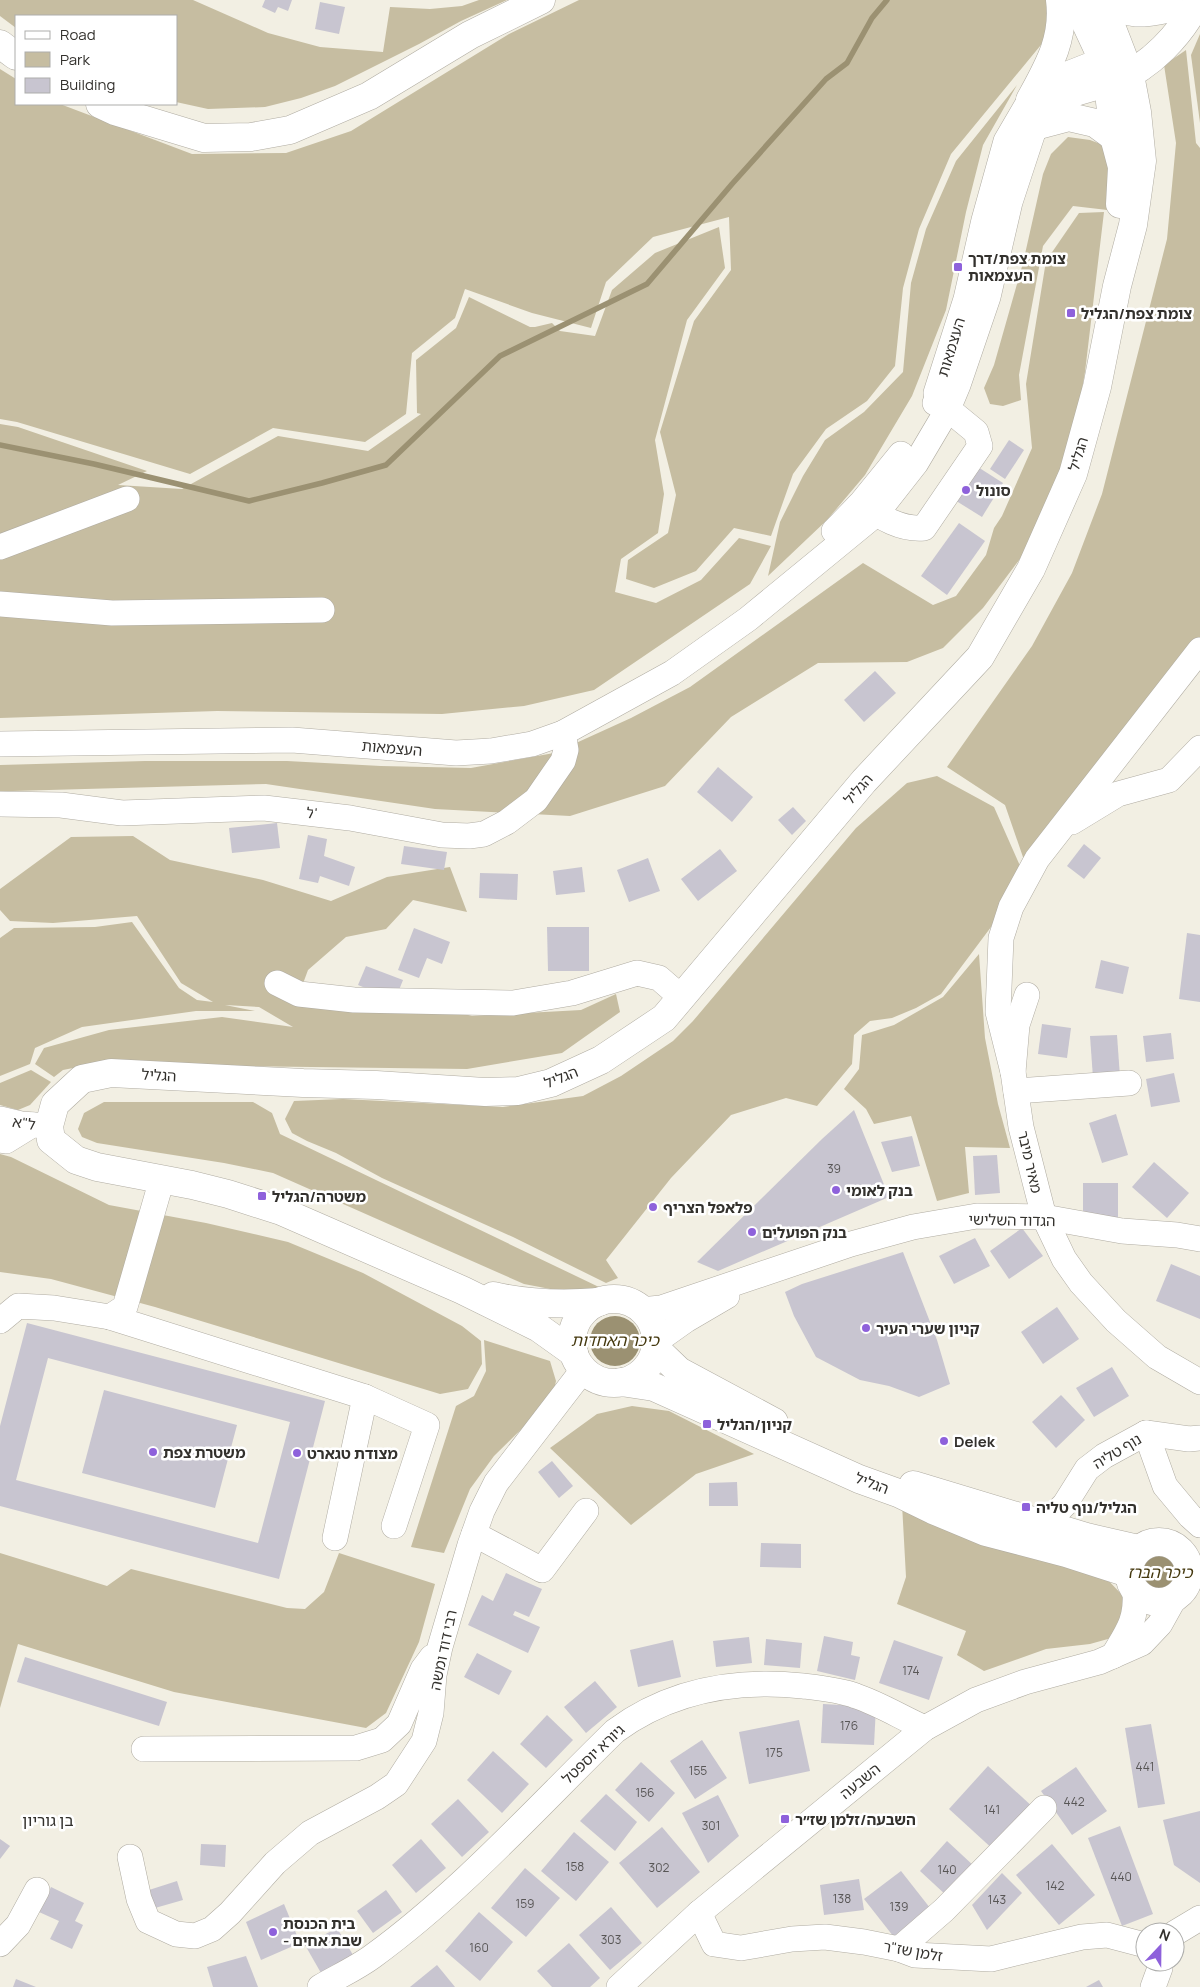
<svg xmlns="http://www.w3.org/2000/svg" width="1200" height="1987" font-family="Manrope,'Noto Sans Hebrew',sans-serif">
<rect width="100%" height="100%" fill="#f2efe3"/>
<g fill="#c6bda1">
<path d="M0,0H193L268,33L320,47L383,52L390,7L430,9L462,6L479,0H507L461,21L419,44L335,86L301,98L265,107L208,109L176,102V16H16V28L0,16Z"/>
<path d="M579,0H1055L1045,40L951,154L919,229L903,288L895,366L867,401L826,429L793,474L771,536L734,528L696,571L654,588L626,579L628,560L668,533L676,495L660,432L694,321L731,270L729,217L653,237L606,282L591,328L532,313L465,289L455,318L412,353L406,414L365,442L273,428L190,474L17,422L0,419V69L16,79V104H60L192,154L286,153L351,131L509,34Z"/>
<path d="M1200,34V123L1191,55Z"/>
<path d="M1186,50L1196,143L1200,148V641L1024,860L1005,805L947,767L1032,646L1072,573L1102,494L1167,239L1176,143L1164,65Z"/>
<path d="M1017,85L983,145L966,212L946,310L912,396L865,475L827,520L768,576L780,522L803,476L825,440L864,412L903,372L911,283L926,229L956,161Z"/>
<path d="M1068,137L1090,140L1111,148L1116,211L1073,206L1043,246L1019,375L1021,400L1003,406L990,404L984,388L994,365L1023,263L1043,174L1051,154Z"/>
<path d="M1104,212L1085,372L1072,448L1038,535L983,608L943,648L907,662L818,663L731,717L665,786L570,816L435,809L266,784L13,791L0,793V765L145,761H287L381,766L471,768L554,753L631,718L690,687L863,563L933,605L956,596L986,555L994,528L1002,516L1032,448L1026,384L1046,261L1079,213Z"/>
<path d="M719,227L725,268L687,320L655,440L664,494L658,533L621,559L615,592L656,603L701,580L739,538L771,546L750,584L594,690L524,706L442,714L217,711L0,718V424L18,427L147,471L118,485L182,489L278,436L368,451L421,414L417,413L416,360L456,328L469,297L530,327H535L552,323L560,331L595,336L612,290L655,253Z"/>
<path d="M937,776L994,807L1021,868L991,927L941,994L916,1008L892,1018L870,1021L854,1035L852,1064L817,1106L786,1098L731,1115L671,1178L606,1260L618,1278L606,1283L513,1237L382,1178L336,1153L307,1141L292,1133L285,1119L294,1101L343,1099L503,1107L583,1096L621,1076L673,1041L693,1021L856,828L907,783Z"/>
<path d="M133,836L170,860L263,880L331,901L387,877L450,867L467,912L413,900L386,929L346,937L308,970L301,989L430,1005L472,1016L581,1010L616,994L620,1012L562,1053L467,1069L93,1064L63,1070L54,1077L35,1064L44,1048L109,1030L222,1017L293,1027L259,1007L225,1005L255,1011H196L82,1027L35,1048L30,1064L0,1076V938L14,928L95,927L132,922L179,988L197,1000L213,1002L181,983L137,916L53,923L10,921L0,910V889L71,837Z"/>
<path d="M979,954L985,1038L998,1104L1010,1148L965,1147L969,1193L937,1201L911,1116L874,1124L866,1109L844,1089L859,1069L862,1035L894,1025L943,997Z"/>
<path d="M31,1070L51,1082L30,1105L18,1110L0,1105V1083Z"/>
<path d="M104,1102H253L272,1113L280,1134L601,1288L566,1292L524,1284L273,1173L224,1163L97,1143L82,1137L78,1129L84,1113Z"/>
<path d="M0,1154L11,1157L109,1205L206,1223L288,1242L363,1273L462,1326L481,1341L482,1364L468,1389L440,1394L155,1307L51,1279L0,1272Z"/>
<path d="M484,1340L550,1361L556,1381L552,1399L494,1456L470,1489L444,1553L411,1547L456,1406L474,1396L486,1371Z"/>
<path d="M632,1406L669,1411L754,1454L696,1474L631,1525L550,1448L597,1414Z"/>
<path d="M902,1504L1105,1577L1126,1599L1115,1637L1090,1644L1046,1649L984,1671L957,1655L966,1631L897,1604L906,1577Z"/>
<path d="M0,1553L107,1586L131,1569L287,1608L305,1609L324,1592L339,1553L435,1584L419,1642L386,1713L366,1728L174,1692L18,1644L0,1708Z"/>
</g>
<g fill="#9b9172">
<circle cx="615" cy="1341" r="25"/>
<circle cx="1161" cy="1572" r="25"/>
</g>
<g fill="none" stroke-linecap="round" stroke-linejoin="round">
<path stroke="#9b9172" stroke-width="5.5" d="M0,445L94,464L249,501L322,483L386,465L500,356L647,284L732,184L826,79L847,63L872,18L887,0"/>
</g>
<g fill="#c8c5d0" fill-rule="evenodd">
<path d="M265,0H292L288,11L278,7L275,13L262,7Z"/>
<path d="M320,2L345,7L339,34L315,29Z"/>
<path d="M1009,440L1024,450L1005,479L990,469Z"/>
<path d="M959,455L1003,483L982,517L937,489Z"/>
<path d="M959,523L985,541L947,595L921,576Z"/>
<path d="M875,671L896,693L864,722L844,700Z"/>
<path d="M718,767L753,797L732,822L697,792Z"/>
<path d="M793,807L806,821L792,835L778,820Z"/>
<path d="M277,823L280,848L232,853L229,828Z"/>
<path d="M308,835L327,839L324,856L355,867L349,886L320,876L318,883L299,879Z"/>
<path d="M1084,844L1101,858L1084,879L1067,866Z"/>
<path d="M404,846L447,852L444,870L401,864Z"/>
<path d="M720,849L737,871L698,901L681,879Z"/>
<path d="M648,858L660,891L629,902L617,870Z"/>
<path d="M582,867L585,892L556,895L553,871Z"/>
<path d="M480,873L518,874L517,900L479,898Z"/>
<path d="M547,927H589V971H548Z"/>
<path d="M414,928L450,942L442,964L427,958L419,978L398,970Z"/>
<path d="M1187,933L1200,935V1002L1179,999Z"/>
<path d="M1101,960L1129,967L1123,994L1095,988Z"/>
<path d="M366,966L403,980L395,1000L358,985Z"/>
<path d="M1042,1024L1071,1028L1067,1058L1038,1054Z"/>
<path d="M1171,1033L1174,1059L1146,1062L1143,1036Z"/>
<path d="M1117,1035L1120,1077L1093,1078L1090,1036Z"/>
<path d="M1174,1073L1180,1102L1151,1107L1146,1079Z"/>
<path d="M854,1110L889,1197L718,1271L697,1262L822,1139Z"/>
<path d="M1116,1114L1128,1155L1102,1163L1089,1123Z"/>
<path d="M912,1136L920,1166L892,1172L881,1142Z"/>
<path d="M997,1155L1000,1193L975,1195L973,1156Z"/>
<path d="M1154,1162L1189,1193L1167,1218L1132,1187Z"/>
<path d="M1083,1183H1118V1218L1083,1217Z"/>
<path d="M1022,1228L1043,1256L1009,1279L990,1251Z"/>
<path d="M975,1238L990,1266L954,1284L939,1256Z"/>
<path d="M903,1252L937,1340L950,1384L919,1397L889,1386L860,1380L816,1357L794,1316L785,1292L802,1284Z"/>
<path d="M1171,1264L1200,1276V1319L1156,1301Z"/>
<path d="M1057,1307L1079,1339L1043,1364L1021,1332Z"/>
<path d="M27,1323L325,1401L279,1579L0,1506V1426ZM48,1358L290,1422L258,1543L16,1480Z"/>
<path d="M1112,1367L1129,1396L1094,1417L1076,1388Z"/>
<path d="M104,1390L237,1425L215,1508L82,1473Z"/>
<path d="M1061,1395L1085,1420L1056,1448L1032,1422Z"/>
<path d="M552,1461L573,1486L559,1498L538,1472Z"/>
<path d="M737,1482L738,1506H709V1483Z"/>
<path d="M761,1543L801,1544V1568L760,1567Z"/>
<path d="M506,1573L542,1589L529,1617L515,1611L513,1615L540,1627L528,1653L468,1625L482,1595L493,1601Z"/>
<path d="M824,1636L853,1642L851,1655L860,1657L855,1680L817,1671Z"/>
<path d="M749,1637L752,1663L716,1667L713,1641Z"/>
<path d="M766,1639L802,1643L800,1668L764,1665Z"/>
<path d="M673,1640L681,1677L638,1687L630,1650Z"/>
<path d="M894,1640L943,1657L929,1700L879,1683Z"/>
<path d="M477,1653L512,1671L499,1695L464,1677Z"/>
<path d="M25,1657L167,1702L159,1726L17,1682Z"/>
<path d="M595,1681L617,1707L586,1733L564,1707Z"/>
<path d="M823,1704L876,1707L874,1745L821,1743Z"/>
<path d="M547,1715L573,1740L546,1768L520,1744Z"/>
<path d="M799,1720L810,1771L749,1784L739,1732Z"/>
<path d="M1151,1724L1165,1804L1138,1808L1125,1728Z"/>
<path d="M702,1740L727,1778L695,1799L670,1761Z"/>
<path d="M493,1751L529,1784L502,1813L467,1780Z"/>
<path d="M641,1762L675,1793L649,1822L615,1790Z"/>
<path d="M988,1766L1035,1809L996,1852L949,1809Z"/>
<path d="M1076,1767L1107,1811L1072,1835L1041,1791Z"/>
<path d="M606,1794L637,1822L615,1851L580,1821Z"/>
<path d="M718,1795L739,1836L708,1863L682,1813Z"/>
<path d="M458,1799L489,1832L462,1857L431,1824Z"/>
<path d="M1200,1811V1883L1174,1865L1163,1820Z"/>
<path d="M1120,1826L1153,1914L1122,1926L1088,1838Z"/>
<path d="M662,1827L700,1872L657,1908L619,1863Z"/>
<path d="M574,1832L609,1862L576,1901L541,1871Z"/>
<path d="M0,1839L10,1846L0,1859Z"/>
<path d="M421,1839L446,1868L416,1893L392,1865Z"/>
<path d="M947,1841L975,1867L947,1896L920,1871Z"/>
<path d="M201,1844L226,1845L225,1867L200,1865Z"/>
<path d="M1052,1844L1095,1895L1059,1925L1016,1875Z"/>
<path d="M525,1868L560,1898L526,1937L491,1908Z"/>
<path d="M901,1871L934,1913L897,1941L864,1899Z"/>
<path d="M1002,1873L1022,1893L987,1930L972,1905Z"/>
<path d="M859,1879L864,1910L824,1915L820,1885Z"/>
<path d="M177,1881L183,1900L155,1908L149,1890Z"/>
<path d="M51,1887L84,1903L75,1921L83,1925L72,1949L50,1939L59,1921L39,1912Z"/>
<path d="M386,1890L402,1912L373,1933L357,1911Z"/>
<path d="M284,1904L300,1943L261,1960L246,1922Z"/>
<path d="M611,1907L642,1943L610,1970L579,1935Z"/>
<path d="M479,1912L513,1942L480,1981L445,1951Z"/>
<path d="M337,1928L353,1955L321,1973L305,1945Z"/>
<path d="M569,1943L600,1978L590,1987H552L537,1971Z"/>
<path d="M246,1956L258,1987H213L207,1967Z"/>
<path d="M437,1965L455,1987H410Z"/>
<path d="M16,1979L36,1987H13Z"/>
<path d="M1099,1980L1103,1987H1086Z"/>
</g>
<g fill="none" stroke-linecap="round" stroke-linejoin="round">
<g stroke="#b0aca2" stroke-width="26">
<g id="minor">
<path d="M936,393L966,299L984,220L1006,141L1030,100L1047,85L1065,75L1103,60"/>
<path d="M864,504C880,518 902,530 924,528L980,446L976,432L948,409L935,403"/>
<path d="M834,531L862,502L901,454"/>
<path d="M0,547L127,499"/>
<path d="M0,604L112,613L322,610"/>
<path d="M0,744L292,740L456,753L491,751L532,744L563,733L672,673L748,619L876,514L916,463L948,409L958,385L988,297L1010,202L1035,126L1050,109L1063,100L1077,93L1108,84"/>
<path d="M0,804L61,805L122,813L264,808L350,818L442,835L469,836L484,834L507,822L536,800L563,761L566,750L563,733"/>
<path d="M1072,822L1118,794L1169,780L1200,748"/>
<path d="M277,983L299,994L354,1000L513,1003L572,993L637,973L659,978L682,998"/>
<path d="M1027,995L1017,1025L1013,1072L1021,1127L1044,1217L1064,1259L1081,1283L1116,1321L1157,1357L1200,1382"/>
<path d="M1013,1072L998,1012L1001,938L1011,907L1037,859L1200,650"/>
<path d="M1016,1091L1129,1083"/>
<path d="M0,1119L21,1124L49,1126"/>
<path d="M0,1140L6,1141L32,1125"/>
<path d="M641,1310L661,1308L851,1244L913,1227L977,1216L1044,1217L1122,1231L1177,1235L1200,1239"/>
<path d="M110,1317L365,1397L335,1538"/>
<path d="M0,1321L18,1306L54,1308L110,1317L125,1307L162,1179"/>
<path d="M655,1342L686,1320L727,1296"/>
<path d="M365,1397L427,1425L394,1526"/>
<path d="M1146,1433L1165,1486L1190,1516L1200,1525"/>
<path d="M1044,1525L1065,1504L1087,1469L1104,1456L1146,1433L1189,1439L1200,1438"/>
<path d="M474,1534L542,1570L586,1511"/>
<path d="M1113,1656C1128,1631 1137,1620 1135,1591"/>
<path d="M144,1749L356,1748L382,1740L399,1724L423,1669L432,1657"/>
<path d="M130,1857L139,1899L148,1921L176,1934L195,1936L212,1929L230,1913L275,1863L310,1833L377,1797L396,1784L424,1741L431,1713L434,1675L440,1647L470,1545L482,1511L496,1483L583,1370"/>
<path d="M699,1913L714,1944L741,1948L792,1939L825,1937L864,1942L899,1949L915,1955L991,1959L1082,1937L1107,1935L1145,1945"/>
<path d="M1175,1933L1200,1918"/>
<path d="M0,1944L18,1925L37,1890"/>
<path d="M899,1949L944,1910L1044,1808"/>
<path d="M320,1987C337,1977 357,1968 373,1956C462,1891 536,1808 615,1731C671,1690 735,1679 803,1686C820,1688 840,1690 856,1696C880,1704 902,1718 925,1728"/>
<path d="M619,1987L699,1913L925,1728L976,1700L1025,1682L1099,1662L1142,1643L1160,1624L1175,1597"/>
<path d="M1153,1987L1160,1968L1159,1962"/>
</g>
</g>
<g stroke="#b0aca2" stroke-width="29">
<g id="major">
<path d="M1075,0L1103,60L1108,84L1114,137L1122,167L1120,204"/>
<path d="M1107,0C1129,18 1146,13 1171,8"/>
<path d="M0,44L16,56"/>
<path d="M1115,81C1150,67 1182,34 1198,0"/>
<path d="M1030,100C1048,67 1065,39 1060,0"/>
<path d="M100,104L115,111L204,138L251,137L290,130L369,96L470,35L541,0"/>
<path d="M1035,126L1069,117L1095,123L1114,137"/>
<path d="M493,1296C528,1304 563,1305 599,1302"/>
<circle cx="614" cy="1341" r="42"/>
<path d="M655,1348L679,1371L774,1422"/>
<path d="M574,1353L539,1328L462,1290L281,1211L228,1194L192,1185L97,1167L76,1160L51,1140L49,1126L55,1104L82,1079L111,1073L303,1083L376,1085L485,1092L518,1091L551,1083L601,1060L664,1018L864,781L980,657L1031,569L1073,474L1097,387L1117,286L1133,225L1142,161L1137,112L1130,75L1101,0"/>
<path d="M621,1382L654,1387L859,1479L898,1493L933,1510L986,1532L1066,1553L1128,1573"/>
<path d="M913,1485L1086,1537L1138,1549"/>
<circle cx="1159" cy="1572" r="30"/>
</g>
</g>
<use href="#minor" stroke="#fff" stroke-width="25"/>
<use href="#major" stroke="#fff" stroke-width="28"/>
</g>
<g fill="#8e61db" stroke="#fff" stroke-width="2">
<rect x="953" y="262" width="10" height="10" rx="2.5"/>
<rect x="1066" y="308" width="10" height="10" rx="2.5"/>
<circle cx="966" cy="490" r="5"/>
<circle cx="836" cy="1190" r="5"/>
<rect x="257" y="1191" width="10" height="10" rx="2.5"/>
<circle cx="653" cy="1207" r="5"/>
<circle cx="752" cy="1232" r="5"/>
<circle cx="866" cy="1328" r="5"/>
<rect x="702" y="1419" width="10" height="10" rx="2.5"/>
<circle cx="944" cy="1441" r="5"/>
<circle cx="153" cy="1452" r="5"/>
<circle cx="297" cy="1453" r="5"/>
<rect x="1021" y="1502" width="10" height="10" rx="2.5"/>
<rect x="780" y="1814" width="10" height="10" rx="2.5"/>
<circle cx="273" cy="1932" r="5"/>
</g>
<g text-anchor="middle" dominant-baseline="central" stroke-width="5" stroke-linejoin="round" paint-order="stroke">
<g font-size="12" fill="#585656">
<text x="834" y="1168">39</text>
<text x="911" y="1670">174</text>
<text x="849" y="1725">176</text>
<text x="774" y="1752">175</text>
<text x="1145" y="1766">441</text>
<text x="698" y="1770">155</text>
<text x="645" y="1792">156</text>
<text x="1074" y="1801">442</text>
<text x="992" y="1809">141</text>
<text x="711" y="1825">301</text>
<text x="575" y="1866">158</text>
<text x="659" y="1867">302</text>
<text x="947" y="1869">140</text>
<text x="1121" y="1876">440</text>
<text x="1055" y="1885">142</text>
<text x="842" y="1898">138</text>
<text x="997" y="1899">143</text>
<text x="525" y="1903">159</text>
<text x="899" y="1906">139</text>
<text x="611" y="1939">303</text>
<text x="479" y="1947">160</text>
</g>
<g font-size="15" font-weight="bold" fill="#33312d" stroke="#fff" text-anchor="start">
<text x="968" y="258">צומת צפת/דרך<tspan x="968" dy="17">העצמאות</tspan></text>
<text x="1081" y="313">צומת צפת/הגליל</text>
<text x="976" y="490">סונול</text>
<text x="846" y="1190">בנק לאומי</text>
<text x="272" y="1196">משטרה/הגליל</text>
<text x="663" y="1207">פלאפל הצריף</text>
<text x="762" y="1232">בנק הפועלים</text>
<text x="876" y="1328">קניון שערי העיר</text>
<text x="717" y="1424">קניון/הגליל</text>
<text x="954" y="1441">Delek</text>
<text x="163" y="1452">משטרת צפת</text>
<text x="307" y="1453">מצודת טגארט</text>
<text x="1036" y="1507">הגליל/נוף טליה</text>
<text x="795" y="1819">השבעה/זלמן שז״ר</text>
<text x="283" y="1923">בית הכנסת<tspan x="283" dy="17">- שבת אחים</tspan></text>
</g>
<g font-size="15" fill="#33312d" stroke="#fff">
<text transform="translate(951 347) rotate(-73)">העצמאות</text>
<text transform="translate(1078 454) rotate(-73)">הגליל</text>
<text transform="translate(392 748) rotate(5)">העצמאות</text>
<text transform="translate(858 789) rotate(-49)">הגליל</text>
<text transform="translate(312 813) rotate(7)">ל'</text>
<text transform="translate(159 1075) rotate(3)">הגליל</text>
<text transform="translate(561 1077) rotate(-21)">הגליל</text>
<text transform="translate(24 1123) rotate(8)">ל"א</text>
<text transform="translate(1030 1162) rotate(77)">מאיר מיבר</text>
<text transform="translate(1012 1220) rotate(1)">הגדוד השלישי</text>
<text transform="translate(1117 1451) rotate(-31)">נוף טליה</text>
<text transform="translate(872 1483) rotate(21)">הגליל</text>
<text transform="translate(443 1650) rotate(-78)">רבי דוד ומשה</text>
<text transform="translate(593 1754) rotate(-43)">גיורא יוספטל</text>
<text transform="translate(860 1781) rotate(-39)">השבעה</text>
<text transform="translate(913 1951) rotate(10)">זלמן שז"ר</text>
</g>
<g font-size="16" font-style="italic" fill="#45390f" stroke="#fff">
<text x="615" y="1340">כיכר האחדות</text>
<text x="1160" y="1572">כיכר הברז</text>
</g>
<g font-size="16" fill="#33312d" stroke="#fff">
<text x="48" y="1820">בן גוריון</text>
</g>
</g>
<rect x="15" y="15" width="162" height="90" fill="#ffffff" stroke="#adadab"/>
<rect x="25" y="31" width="25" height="8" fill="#ffffff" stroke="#adadab"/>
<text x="60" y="40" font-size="15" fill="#33312d">Road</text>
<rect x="25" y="52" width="25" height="15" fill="#c6bda1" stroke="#adadab"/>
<text x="60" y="65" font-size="15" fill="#33312d">Park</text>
<rect x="25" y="78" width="25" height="15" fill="#c8c5d0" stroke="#adadab"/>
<text x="60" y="90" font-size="15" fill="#33312d">Building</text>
<g transform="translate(1160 1947) rotate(22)"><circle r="24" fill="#ffffff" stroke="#adadab"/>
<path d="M0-4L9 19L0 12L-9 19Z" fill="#8e61db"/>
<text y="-8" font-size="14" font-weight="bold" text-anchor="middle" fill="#33312d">N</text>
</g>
</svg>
